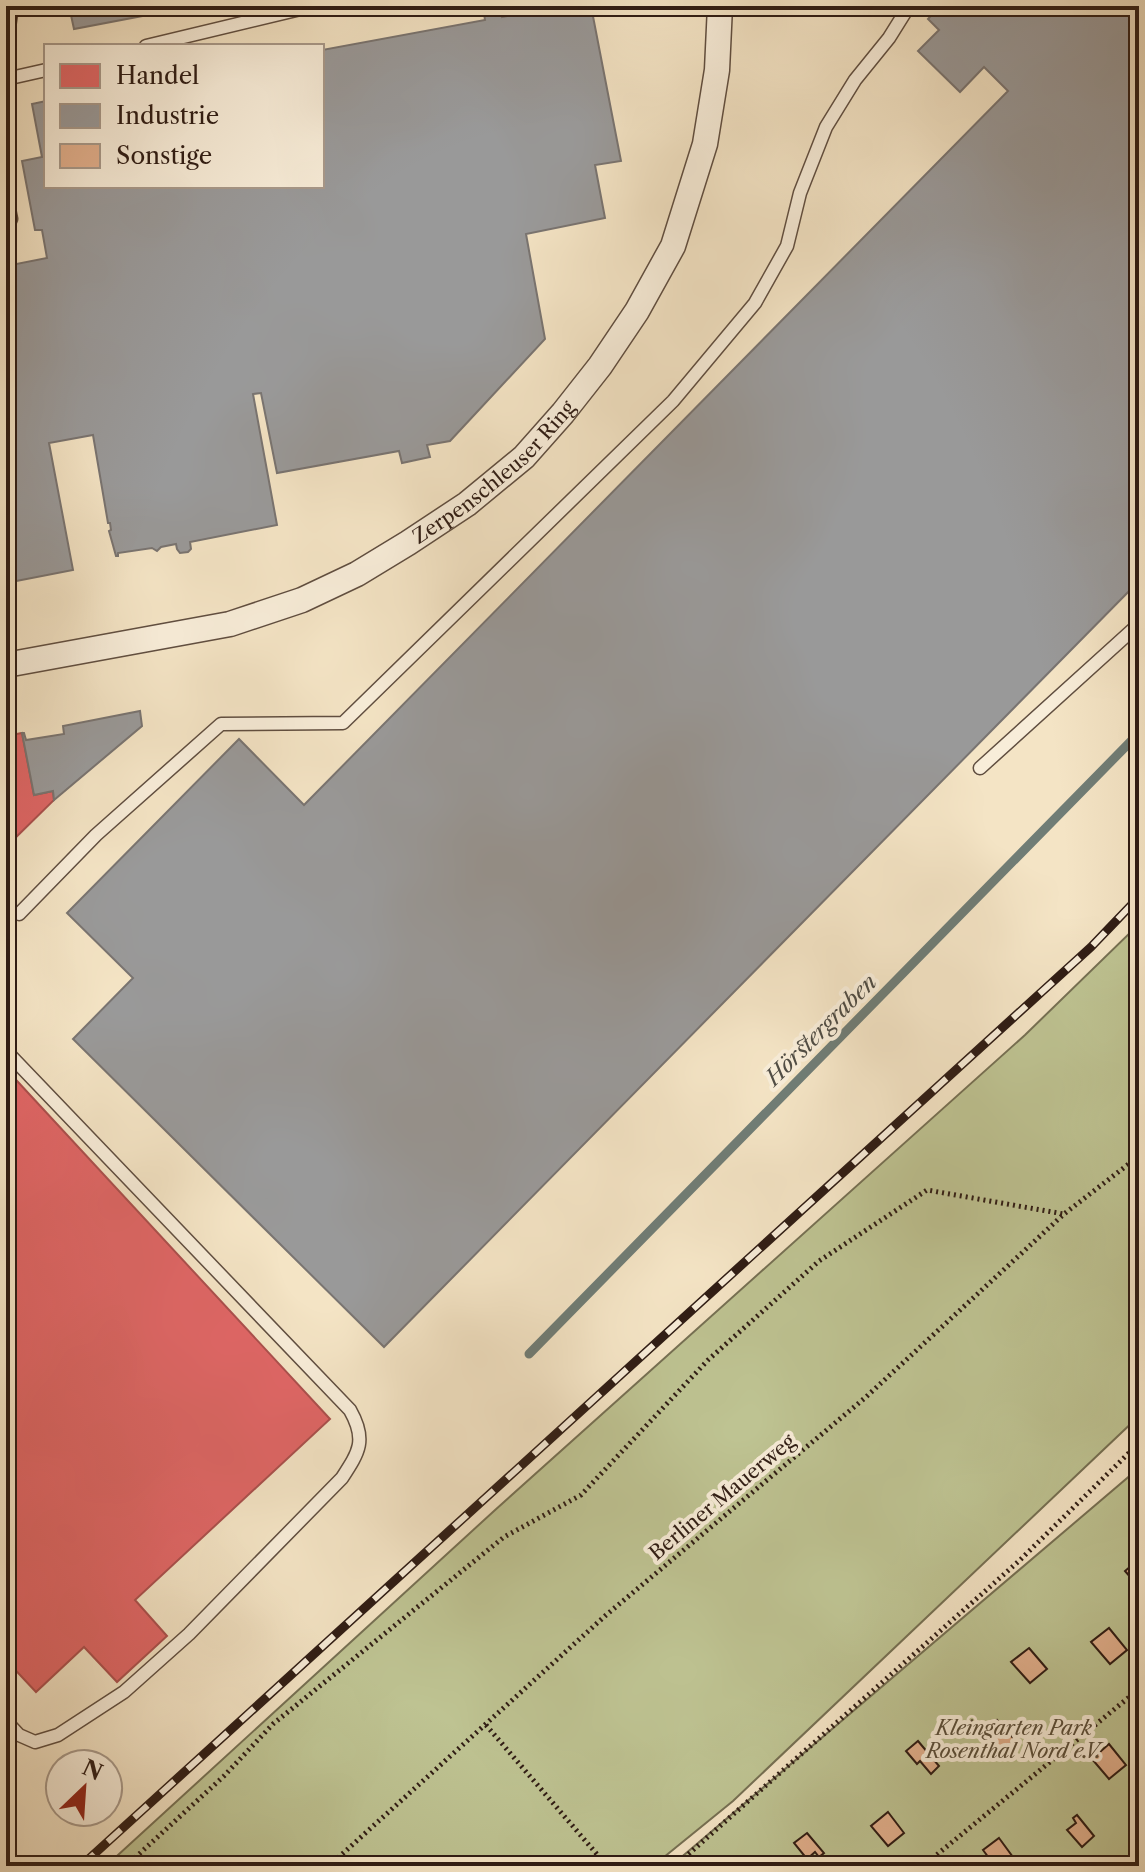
<svg xmlns="http://www.w3.org/2000/svg" width="1145" height="1872" font-family="'Libre Caslon Text',serif">
<rect width="100%" height="100%" fill="#f4e4c5"/>
<filter id="stains"><feTurbulence type="fractalNoise" baseFrequency=".0025" numOctaves="4"/><feColorMatrix values="0 0 0 0 .2 0 0 0 0 .09 0 0 0 0 .02 0 0 0 .5 -.17"/></filter>
<radialGradient id="worn" r=".72"><stop offset=".6" stop-color="#630" stop-opacity="0"/><stop offset="1" stop-color="#630" stop-opacity=".3"/></radialGradient>
<g fill="#bec392" stroke="#767053" stroke-width="2">
<path d="M1139,924V1416L733,1801L653,1866H106L494,1511L1025,1035Z"/>
<path d="M1139,1468V1866H671Z"/>
</g>
<g fill="#e06666" stroke="#ab504d" stroke-width="2">
<path d="M22,733L34,795L53,791L54,800L6,847V736Z"/>
<path d="M6,1069L330,1419L135,1600L167,1636L117,1682L84,1647L36,1692L6,1660Z"/>
</g>
<g fill="#999" stroke="#797471" stroke-width="2">
<path d="M69,6H195L74,29Z"/>
<path d="M483,6H499L502,17L561,6H591L621,161L595,165L605,218L526,234L545,339L450,441L427,445L430,457L402,463L399,451L277,473L261,393L253,394L277,525L190,542L191,549L188,552L180,553L177,549L176,544L161,547L157,551L152,548L118,553V556H116L109,531L111,530L110,523H108L93,435L49,443L73,570L6,583V266L47,258L42,230H35L22,161L42,157L32,104L46,101V186H322V50L485,20Z"/>
<path d="M940,6H1077L1085,13L1092,6H1139V581L384,1347L73,1039L133,978L67,913L239,739L304,805L1008,91L984,67L960,92L918,51L939,30L928,19Z"/>
<path d="M140,711L142,726L54,800L53,791L34,795L22,733H24L26,740L64,734L63,726Z"/>
</g>
<g fill="none" stroke-linecap="round" stroke-linejoin="round">
<path stroke="#707d76" stroke-width="9" d="M529,1354L1139,733"/>
</g>
<g fill="#e2b08d" stroke="#2f1c14" stroke-width="2">
<path d="M1139,1559V1587L1125,1571Z"/>
<path d="M1109,1628L1127,1650L1110,1664L1091,1642Z"/>
<path d="M1029,1648L1047,1669L1030,1683L1011,1662Z"/>
<path d="M997,1720L1015,1740L998,1754L980,1734Z"/>
<path d="M918,1741L939,1766L931,1774L920,1761L917,1764L906,1751Z"/>
<path d="M1109,1744L1126,1765L1109,1779L1092,1759Z"/>
<path d="M888,1812L904,1833L888,1846L871,1826Z"/>
<path d="M1077,1815L1094,1836L1082,1847L1067,1830L1076,1823L1073,1818Z"/>
<path d="M807,1833L824,1853L819,1857L815,1852L807,1859L794,1843Z"/>
<path d="M999,1838L1018,1864L1015,1866H995L983,1850Z"/>
</g>
<g fill="none" stroke-linecap="round" stroke-linejoin="round">
<g stroke="#604e40" stroke-width="15">
<g id="lane">
<path d="M146,46L313,6"/>
<path d="M6,47L11,14L14,6"/>
<path d="M6,79L46,70"/>
<path d="M6,194L11,219"/>
<path d="M980,768L1139,624"/>
<path d="M19,914L96,835L221,724L343,723L673,401L755,303L787,246L800,193L826,127L855,80L889,38L909,6"/>
<path d="M6,1051L350,1410C367,1440 359,1452 342,1478L189,1634L124,1692L58,1735L35,1742L19,1735L6,1721"/>
</g>
</g>
<g stroke="#604e40" stroke-width="27">
<g id="street">
<path id="s1" d="M6,665L230,624L302,600L357,574L408,543L467,504L524,457L563,413L600,366L637,311L673,246L705,144L717,70L720,6"/>
</g>
</g>
<g stroke="#2f1c14" stroke-width="5" stroke-dasharray="2 4" stroke-linecap="butt">
<path d="M486,1725L607,1866"/>
<path d="M126,1866L224,1776L273,1724L504,1537L581,1495L708,1360L819,1261L927,1190L1064,1214"/>
<path d="M329,1866L605,1616L866,1397L1064,1214L1139,1156"/>
<path d="M675,1866L1019,1561L1139,1443"/>
<path d="M923,1866L1139,1689"/>
</g>
<use href="#lane" stroke="#f8edd9" stroke-width="12"/>
<use href="#street" stroke="#f8edd9" stroke-width="24"/>
<g stroke="#2f1c14" stroke-width="9">
<path id="rail" d="M81,1866L1091,947L1139,897"/>
</g>
<use href="#rail" stroke="#f8edd9" stroke-width="6" stroke-dasharray="18" stroke-linecap="butt"/>
</g>
<g text-anchor="middle" dominant-baseline="central" stroke-width="8" stroke-linejoin="round" paint-order="stroke">
<g font-size="20" fill="#2f1c14" stroke="#f8edd9">
<text stroke="none"><textPath href="#s1" startOffset="536">Zerpenschleuser Ring</textPath></text>
<text transform="translate(722 1497) rotate(-40)">Berliner Mauerweg</text>
</g>
<g font-size="20" font-style="italic" fill="#5a4e3a" stroke="#f8edd9">
<text x="1014" y="1728">Kleingarten Park<tspan x="1014" dy="23">Rosenthal Nord e.V.</tspan></text>
</g>
<g font-size="22" font-style="italic" fill="#504d45" stroke="#f8edd9">
<text transform="translate(821 1030) rotate(-45)">Hörstergraben</text>
</g>
</g>
<rect width="1145" height="1872" fill="none" stroke="#f4e4c5" stroke-width="32"/>
<rect x="8" y="8" width="1129" height="1856" fill="none" stroke="#2f1c14" stroke-width="4"/>
<rect x="16" y="16" width="1113" height="1840" fill="none" stroke="#2f1c14" stroke-width="2"/>
<rect x="44" y="44" width="280" height="144" fill="#f8edd9" stroke="#a8998a" stroke-width="2"/>
<rect x="60" y="64" width="40" height="24" fill="#e06666" stroke="#a8998a" stroke-width="2"/>
<text x="116" y="84" font-size="24" fill="#2f1c14">Handel</text>
<rect x="60" y="104" width="40" height="24" fill="#999999" stroke="#a8998a" stroke-width="2"/>
<text x="116" y="124" font-size="24" fill="#2f1c14">Industrie</text>
<rect x="60" y="144" width="40" height="24" fill="#e2b08d" stroke="#a8998a" stroke-width="2"/>
<text x="116" y="164" font-size="24" fill="#2f1c14">Sonstige</text>
<g transform="translate(84 1788) rotate(25)"><circle r="38" fill="#f8edd9" stroke="#a8998a" stroke-width="2"/>
<path d="M0-6L14 30L0 20L-14 30Z" fill="#8f2418"/>
<text y="-12" font-size="22" font-weight="bold" text-anchor="middle" fill="#2f1c14">N</text>
</g>
<rect width="100%" height="100%" filter="url(#stains)"/>
<rect width="100%" height="100%" fill="url(#worn)"/>
</svg>
